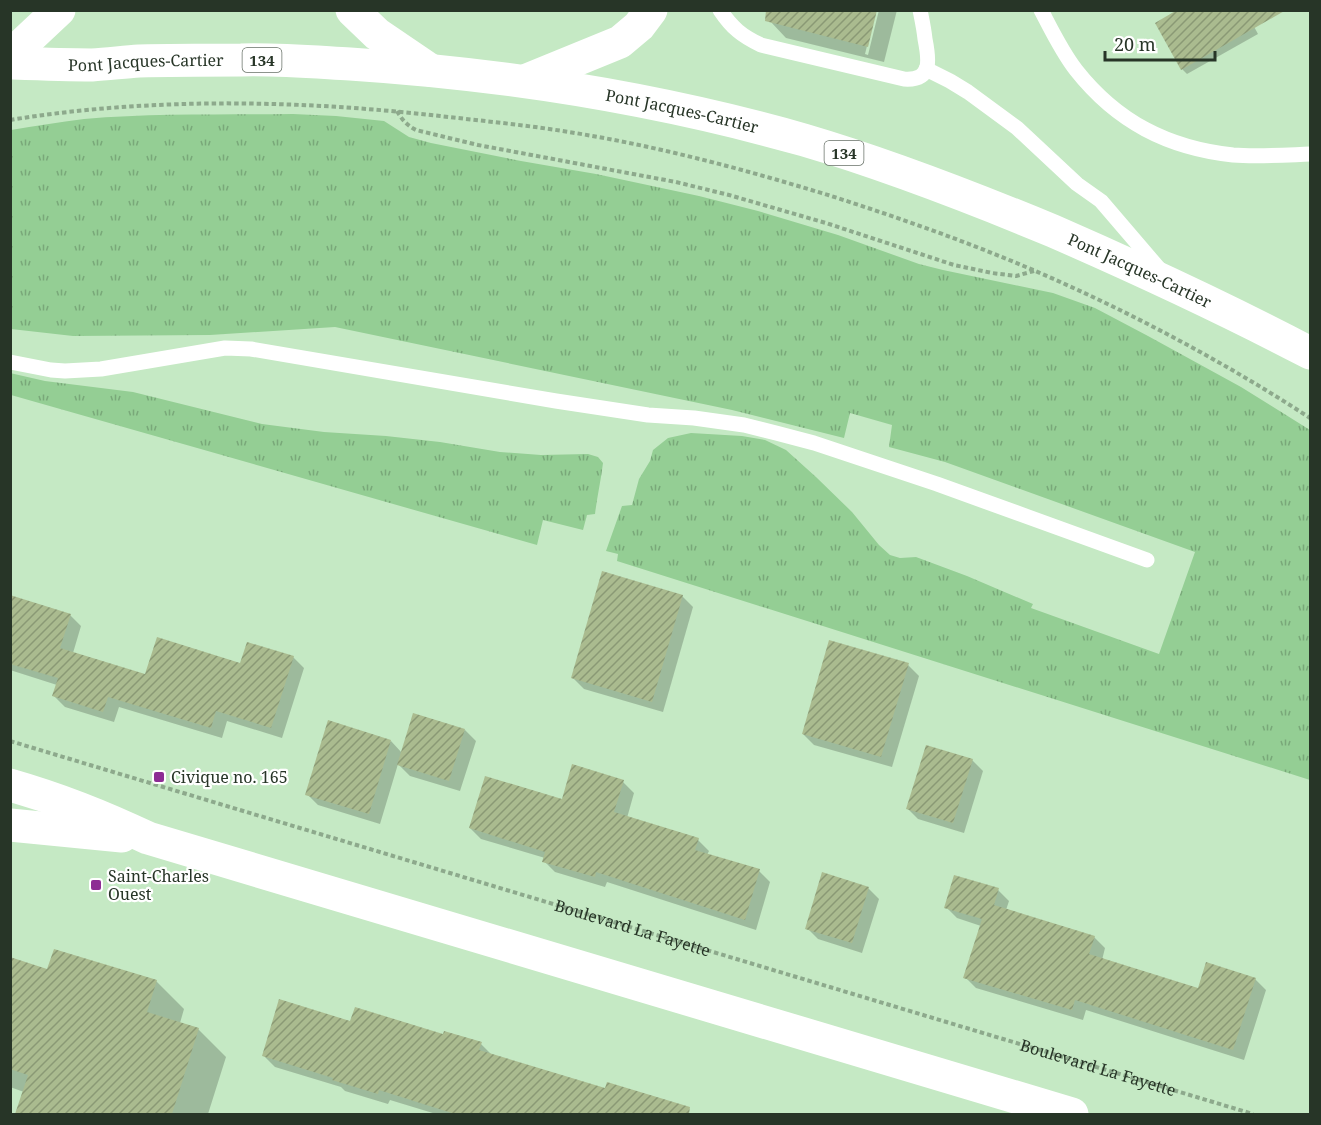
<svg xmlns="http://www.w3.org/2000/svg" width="1321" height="1125" font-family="'Noto Serif',serif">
<defs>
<pattern id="grass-tufts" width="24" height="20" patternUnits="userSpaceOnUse" patternTransform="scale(1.5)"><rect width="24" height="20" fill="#94ce94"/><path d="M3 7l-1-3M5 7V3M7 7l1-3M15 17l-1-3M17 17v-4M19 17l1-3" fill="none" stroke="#79a879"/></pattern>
<pattern id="building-hatch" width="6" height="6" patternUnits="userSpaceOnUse" patternTransform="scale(1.5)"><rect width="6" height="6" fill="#aabb8f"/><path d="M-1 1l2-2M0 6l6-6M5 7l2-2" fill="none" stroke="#8a9975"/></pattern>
</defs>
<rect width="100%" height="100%" fill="#c5e9c4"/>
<g fill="url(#grass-tufts)">
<path d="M293,114L336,116L384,121L409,137L431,143L521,161L596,174L699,196L758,211L838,235L919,264L943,270L1053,293L1095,308L1148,336L1241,387L1310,430V780L617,561L618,554L606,551L622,506L632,505L639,479L650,461L653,450L668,438L691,433L742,436L765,440L786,450L816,477L852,512L879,545L890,555L900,558L916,557L967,576L1033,604L1031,608L1159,654L1195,552L945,462L889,447L892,425L850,413L844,438L732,410L335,327L210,335L73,336L11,329V130C35,126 59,122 84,119C154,113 224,115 293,114Z"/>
<path d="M10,373L45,381L133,392L262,424L324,432L386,436L440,442L500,452L541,455L588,454L598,457L603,463C601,480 597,497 595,514L587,515L583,530L543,520L537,545L11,395Z"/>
</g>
<g fill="#0003">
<path d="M876,10L865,54L868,55L879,10H897L884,62L786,38L770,21Z"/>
<path d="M1245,10L1258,34L1187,74L1182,69Z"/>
<path d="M682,596L693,607L663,712L584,689L573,678Z"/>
<path d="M10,597L70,615L81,626L73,653L146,676L293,657L304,668L282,738L227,721L222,738L119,707L114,722L65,707L54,696L57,685L10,670Z"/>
<path d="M908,665L919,676L892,767L814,745L803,734Z"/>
<path d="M465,730L476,741L460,791L410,776L398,764L380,824L318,805L307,794L391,741L402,753Z"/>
<path d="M972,760L983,771L964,833L918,819L907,808Z"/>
<path d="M623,782L634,793L627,818L698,840L709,851L707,855L759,871L770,882L756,930L607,882L605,887L555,872L544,861L545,858L481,839L470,828Z"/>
<path d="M868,888L879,899L862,953L818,939L807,928Z"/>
<path d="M998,890L1009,901L1006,910L1094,937L1105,948L1102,960L1199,990L1255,979L1266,990L1244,1060L1086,1010L1083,1020L976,988L965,977L981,926L957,918L946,907Z"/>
<path d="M10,959L48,971L156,981L184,1009L180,1023L198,1029L226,1057L208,1114H17L24,1092L10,1087Z"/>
<path d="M351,1023L444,1036L481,1044L492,1055L673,1111V1114H436L390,1100L388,1104L345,1091L341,1087L275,1067L264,1056Z"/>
</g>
<g fill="url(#building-hatch)">
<path d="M766,10H877L868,47L765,21Z"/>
<path d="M1177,10H1286L1181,70L1155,23Z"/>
<path d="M602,571L683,595L652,702L571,678Z"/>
<path d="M10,595L71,614L60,648L145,674L157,637L240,663L247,642L294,656L271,728L216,711L211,728L108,697L103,712L52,696L58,678L10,664Z"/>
<path d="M829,640L909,663L881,757L802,734Z"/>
<path d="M413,713L465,729L449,781L397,765Z"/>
<path d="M328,720L391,740L369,814L305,795Z"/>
<path d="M926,745L973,759L953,823L906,809Z"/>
<path d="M572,764L624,780L614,812L699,838L695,850L760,869L745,920L596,872L595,877L542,862L545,852L469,828L485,776L562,799Z"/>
<path d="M822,872L869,887L852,943L805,929Z"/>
<path d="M954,875L999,888L994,905L1095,936L1089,954L1198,988L1206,962L1256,978L1233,1050L1075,1000L1072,1010L963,978L982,919L944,908Z"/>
<path d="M54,949L157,980L147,1012L199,1028L172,1114H15L28,1075L10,1069V957L47,969Z"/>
<path d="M279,999L350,1021L355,1007L443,1034L444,1031L482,1042L479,1050L605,1088L607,1082L690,1107L689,1114H455L379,1090L378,1094L332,1080L333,1078L262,1056Z"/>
</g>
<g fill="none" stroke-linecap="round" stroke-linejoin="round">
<g stroke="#8da98c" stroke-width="4" stroke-dasharray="4.5 3" stroke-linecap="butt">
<path d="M397,111C402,120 408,126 416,130L478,145L676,182L729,195L826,223L954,265L992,273L1016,276L1034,271"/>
<path d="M10,120C151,97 299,100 440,116C483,121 526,125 569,132C657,146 743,169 828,195C900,218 971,243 1040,273C1132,313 1226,363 1310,418"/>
<path id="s1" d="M10,741L1253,1114"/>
</g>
<g stroke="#fff" stroke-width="15">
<path d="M720,10C732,28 742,36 761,45L904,79C933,81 929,59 925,39C924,29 922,20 920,10"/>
<path d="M1041,10C1052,31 1062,52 1076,70C1117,122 1168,148 1233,155C1258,157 1285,155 1310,154"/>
<path d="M926,69L950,81L968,92L1017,128L1077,184L1101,201L1161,271"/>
<path d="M10,362L51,370L65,371L101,369L225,348L251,349L556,401L648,415L694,418L744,425L776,433L814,443L937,484L1147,560"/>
</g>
<g stroke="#fff" stroke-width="33">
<path d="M10,785C59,799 102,816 148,838L1072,1114"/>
<path d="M10,825L122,836"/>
</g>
<g stroke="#fff" stroke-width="33">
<path d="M352,10L377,34L430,70"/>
<path d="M10,56L59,10"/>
<path id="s2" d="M10,63C38,64 65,65 92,65C108,64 124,62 139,61C173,60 207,60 241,60C277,59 314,62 350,64C504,74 656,98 804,140C889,165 971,197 1053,231C1140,269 1226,309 1310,353"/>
<path d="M527,80L620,42L639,26L651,10"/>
</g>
</g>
<g fill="#8d2c94" stroke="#fff" stroke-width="2">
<rect x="153" y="771" width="12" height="12" rx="3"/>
<rect x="90" y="879" width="12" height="12" rx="3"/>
</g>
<g text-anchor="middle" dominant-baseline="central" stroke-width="4.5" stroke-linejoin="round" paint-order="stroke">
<g fill="#fff" stroke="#687268" stroke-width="1.5">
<rect x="242.5" y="48" width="39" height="24" rx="4.5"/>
<rect x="824.5" y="141" width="39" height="24" rx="4.5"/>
</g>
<g font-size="15" font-weight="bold" fill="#273527">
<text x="262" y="60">134</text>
<text x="844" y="153">134</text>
</g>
<g font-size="16" fill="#273527" stroke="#fff">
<text stroke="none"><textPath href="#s2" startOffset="136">Pont Jacques-Cartier</textPath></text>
<text stroke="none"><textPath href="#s2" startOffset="676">Pont Jacques-Cartier</textPath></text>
<text stroke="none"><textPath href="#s2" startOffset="1162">Pont Jacques-Cartier</textPath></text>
<text stroke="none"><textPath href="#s1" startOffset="650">Boulevard La Fayette</textPath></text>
<text stroke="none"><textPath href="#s1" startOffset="1136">Boulevard La Fayette</textPath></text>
</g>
<g font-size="16" fill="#273527" stroke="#fff" text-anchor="start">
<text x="171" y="777">Civique no. 165</text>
<text x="108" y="876">Saint-Charles<tspan x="108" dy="18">Ouest</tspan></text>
</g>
</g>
<rect width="1321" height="1125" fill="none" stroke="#273527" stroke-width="24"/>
<path d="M1105 51v9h110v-9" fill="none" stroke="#273527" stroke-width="3"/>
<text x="1114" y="51" font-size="18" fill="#273527" stroke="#ffffff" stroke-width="4.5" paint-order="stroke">20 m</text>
</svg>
